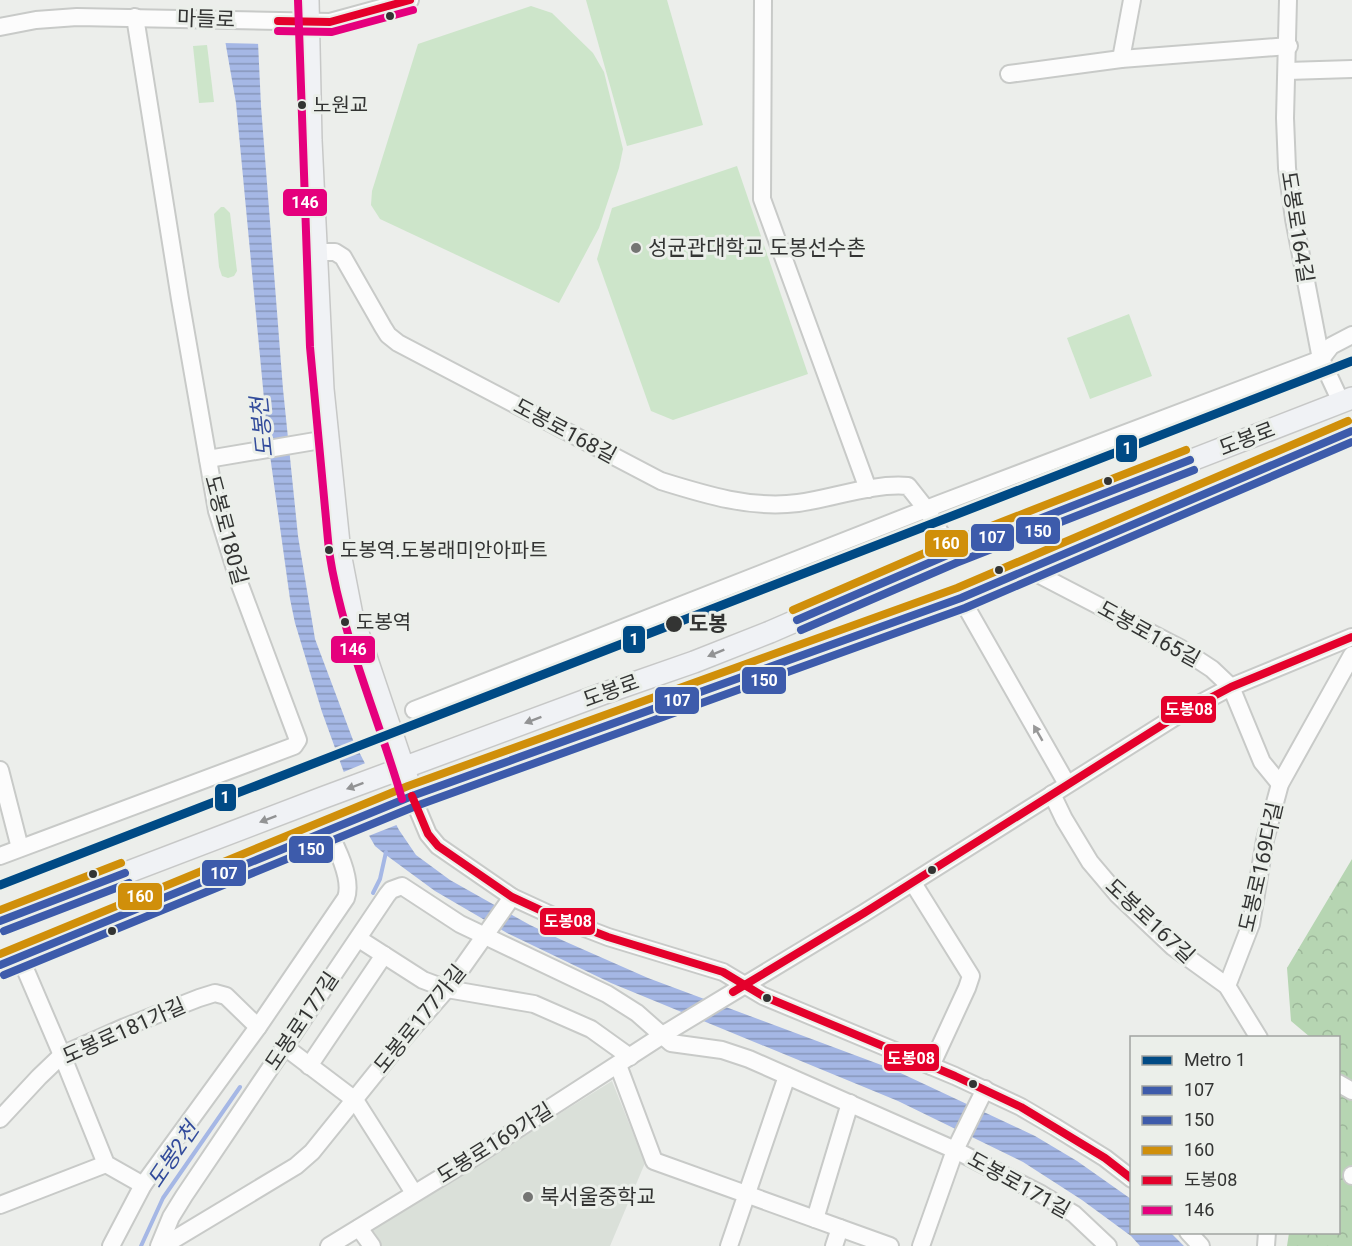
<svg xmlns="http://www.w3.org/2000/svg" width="1352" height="1246" font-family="Roboto,'Noto Sans KR',sans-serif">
<defs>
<pattern id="forest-crowns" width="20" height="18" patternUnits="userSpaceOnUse" patternTransform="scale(1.5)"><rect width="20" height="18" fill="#b6d5b2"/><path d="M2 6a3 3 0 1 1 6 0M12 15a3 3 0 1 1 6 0" fill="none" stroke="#9db79a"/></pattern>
<pattern id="water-rules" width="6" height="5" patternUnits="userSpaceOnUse" patternTransform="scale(1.5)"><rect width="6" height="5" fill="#a5b7e5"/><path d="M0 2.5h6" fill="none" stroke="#8796ba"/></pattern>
</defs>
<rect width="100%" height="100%" fill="#eceeeb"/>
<path fill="#dae0d9" d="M612,1081L645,1163L610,1246H381L371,1231Z"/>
<path fill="url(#forest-crowns)" d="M1352,859V1246H1287L1289,1233L1338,1232V1038L1310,1037L1291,1021L1287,968Z"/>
<g fill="#cde5ca">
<path d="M586,0H667L703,125L627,146Z"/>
<path d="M531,6L552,13L593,53L604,72L623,149L619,168L599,228L559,303L380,219L371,205L372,191L418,44Z"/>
<path d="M207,45L214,102L199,103L193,46Z"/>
<path d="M737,166L808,374L673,420L651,411L597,259L612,208Z"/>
<path d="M221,207H224L230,213L237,271L234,276L228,278L222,276L219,267L214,214Z"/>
<path d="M1129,314L1152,376L1090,399L1067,338Z"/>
</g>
<path fill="url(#water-rules)" d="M218,0H256L261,106L283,389L298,536L315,639L353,740L399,830L416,855L450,880L530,925L564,941L648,978L892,1069L1035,1136L1077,1161L1131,1199L1132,1232L1171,1233L1184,1246H1140L1131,1236L1082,1200L1023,1162L898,1101L611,983L507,933L435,891L386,855L375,846L363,825L322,712L295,623L290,599L268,441L236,103Z"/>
<g fill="#eceeeb">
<path d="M215,0H259L261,44L223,43Z"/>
<path d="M368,762L399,824L366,837L360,827L341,773Z"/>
</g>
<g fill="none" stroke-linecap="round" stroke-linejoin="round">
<g stroke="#a5b7e5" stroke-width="4">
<path d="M373,893L380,879L386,852"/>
<path d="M141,1246L163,1198L240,1087"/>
</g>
<g stroke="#c8cac8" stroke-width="20">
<g id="minor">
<path d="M763,0L762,199L868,489"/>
<path d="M1288,0L1285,118L1287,168L1294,219L1321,359L1341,402"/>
<path d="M0,27L36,20L77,17L330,22L410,0"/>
<path d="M1121,59L1132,0"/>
<path d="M1287,71L1352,69"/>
<path d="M1009,74L1121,59L1289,46"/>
<path d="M316,252H335L343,257L383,327L388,335L398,343L661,481C706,495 751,509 798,503C834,498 872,483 908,486L927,510L952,553"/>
<path d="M208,459L327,439"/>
<path d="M1030,570L1180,648L1212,669L1231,687L1262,762L1280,784"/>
<path d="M961,598L1067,784"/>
<path d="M414,710L939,504L1321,359L1331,346L1352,335"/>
<path d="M0,770L20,848"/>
<path d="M1052,794L1064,819L1090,862L1118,895L1173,947L1227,986L1259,1038"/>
<path d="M412,796L428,834L438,846L512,897L551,915L608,937L723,972L763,996L955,1076L1021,1107L1055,1127L1105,1158L1132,1179"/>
<path d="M0,856L294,746L298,740L240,585L217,511L180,299L135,17"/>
<path d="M913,883L971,976L967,988L931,1066"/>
<path d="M359,939L423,980L447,989L534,1004L591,1029L630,1057"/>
<path d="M20,957L62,1055L106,1164L143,1185"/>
<path d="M1227,986L1251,924L1265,840L1280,784L1352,655"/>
<path d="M285,1047L355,1100L414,1193"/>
<path d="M618,1065L654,1161L890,1246"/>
<path d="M309,1066L384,955"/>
<path d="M1338,1083L1352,1091"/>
<path d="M0,1119L39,1077L62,1055L125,1027L199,998L215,993L226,996L258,1027"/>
<path d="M1352,1176V1175"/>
<path d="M0,1205L106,1164"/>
<path d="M815,1219L850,1103"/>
<path d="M359,1228L372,1246"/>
<path d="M1188,1232L1201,1246"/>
<path d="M111,1246L143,1185L258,1027L346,898C353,879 336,846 327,829"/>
<path d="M159,1246L171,1217L184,1196L387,895L391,890L402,886L460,924L607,994L637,1013L671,1043L722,1050L749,1059L955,1150L1041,1194L1074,1214L1108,1246"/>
<path d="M163,1246L296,1166L312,1152L404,1038L447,989L512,897"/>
<path d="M329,1246L468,1161L669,1031L864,913L1178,715L1231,687L1352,637"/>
<path d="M729,1246L787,1076"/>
<path d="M834,1246L840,1228"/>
<path d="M921,1246L955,1150L985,1089"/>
<path d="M1266,1246L1267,1232"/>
</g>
</g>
<g stroke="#c7c8c7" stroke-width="24">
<g id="major">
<path d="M308,0L311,140L323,389L340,553L352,615L408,781"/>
<path d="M0,921L322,798L605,693L694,662L770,632L952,553L1352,398"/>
<path d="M0,965L412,796L961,598C1093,546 1220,483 1352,431"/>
</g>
</g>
<use href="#minor" stroke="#fcfcfc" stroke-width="16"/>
<use href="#major" stroke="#f0f2f5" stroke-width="21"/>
<g stroke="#ebefea" stroke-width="12">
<g id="bus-1">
<path d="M797,620L952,553L1190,460"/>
<path d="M0,921L125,873"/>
<path d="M0,965L412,796L961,598L1352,431"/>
</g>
</g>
<g stroke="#ebefea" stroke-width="12">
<g id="bus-2">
<path d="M801,630L956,563L1194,470"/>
<path d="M4,931L129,883"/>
<path d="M4,975L416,806L965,608L1352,442"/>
</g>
</g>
<g stroke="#ebefea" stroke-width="12">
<g id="bus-3">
<path d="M793,610L948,543L1186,450"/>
<path d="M0,910L121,863"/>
<path d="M0,954L408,786L957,588L1348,421"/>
</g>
</g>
<g stroke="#ebefea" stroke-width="12">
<g id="bus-4">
<path d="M278,21L330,22L410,0"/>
<path d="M412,796L428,834L438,846L512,897L551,915L608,937L723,972L763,996L955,1076L1021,1107L1105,1158L1132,1179"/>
<path d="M733,992L864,913L1178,715L1231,687L1352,637"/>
</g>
</g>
<g stroke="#ebefea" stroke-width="12">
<g id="bus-5">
<path d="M298,0L310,347L329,551C342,637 378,716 402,799"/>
<path d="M278,31L332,32L413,10"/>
</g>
</g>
<use href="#bus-1" stroke="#3d5bab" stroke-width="8"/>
<use href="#bus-2" stroke="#3d5bab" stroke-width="8"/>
<use href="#bus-3" stroke="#d08f0a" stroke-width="8"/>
<use href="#bus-4" stroke="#e4002b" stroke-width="8"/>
<use href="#bus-5" stroke="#e5007d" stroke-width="8"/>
<g stroke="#ebefea" stroke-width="14">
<path id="metro-1" d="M0,885L1352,361"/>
</g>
<use href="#metro-1" stroke="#004a85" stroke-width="9"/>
</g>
<defs><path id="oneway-solid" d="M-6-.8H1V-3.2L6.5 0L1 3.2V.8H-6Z" transform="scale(1.5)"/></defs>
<g fill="#929394">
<use href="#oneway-solid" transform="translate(716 653) rotate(158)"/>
<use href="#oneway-solid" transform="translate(533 720) rotate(159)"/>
<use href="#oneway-solid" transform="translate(355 786) rotate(160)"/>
<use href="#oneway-solid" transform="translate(268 819) rotate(159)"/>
</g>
<use fill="#989898" href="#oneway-solid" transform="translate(1038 733) rotate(-120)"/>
<g fill="#333433" stroke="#ebefea" stroke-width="2">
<circle cx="390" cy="16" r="5"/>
<circle cx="302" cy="105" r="5"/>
<circle cx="1108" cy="481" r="5"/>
<circle cx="329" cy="550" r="5"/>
<circle cx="999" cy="570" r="5"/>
<circle cx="345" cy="622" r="5"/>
<circle cx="674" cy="624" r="9"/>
<circle cx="932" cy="870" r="5"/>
<circle cx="93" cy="874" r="5"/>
<circle cx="112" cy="931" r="5"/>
<circle cx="767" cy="998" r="5"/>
<circle cx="973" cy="1084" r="5"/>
</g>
<g fill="#747573" stroke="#ebefea" stroke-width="2">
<circle cx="636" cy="248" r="6"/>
<circle cx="528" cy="1197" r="6"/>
</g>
<g text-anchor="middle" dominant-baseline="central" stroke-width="6" stroke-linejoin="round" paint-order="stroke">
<g font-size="20" fill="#333433" stroke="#ebefea" text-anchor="start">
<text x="313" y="105">노원교</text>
<text x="340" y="550">도봉역.도봉래미안아파트</text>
<text x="356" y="622">도봉역</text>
</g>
<g font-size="21" fill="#333433" stroke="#ebefea">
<text transform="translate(206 19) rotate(2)">마들로</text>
<text transform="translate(1297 227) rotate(81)">도봉로164길</text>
<text transform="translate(565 431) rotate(28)">도봉로168길</text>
<text transform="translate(1247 439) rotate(-21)">도봉로</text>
<text transform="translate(226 530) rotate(75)">도봉로180길</text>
<text transform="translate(1149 634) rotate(29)">도봉로165길</text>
<text transform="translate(611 691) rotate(-20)">도봉로</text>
<text transform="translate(1261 867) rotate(-77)">도봉로169다길</text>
<text transform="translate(1150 921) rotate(43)">도봉로167길</text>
<text transform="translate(420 1019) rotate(-51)">도봉로177가길</text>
<text transform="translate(302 1021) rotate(-56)">도봉로177길</text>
<text transform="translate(124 1031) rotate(-24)">도봉로181가길</text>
<text transform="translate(495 1143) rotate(-32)">도봉로169가길</text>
<text transform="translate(1019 1185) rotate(29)">도봉로171길</text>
</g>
<g font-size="21" fill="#333433" stroke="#ebefea" text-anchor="start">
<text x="648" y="248">성균관대학교 도봉선수촌</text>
<text x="540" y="1197">북서울중학교</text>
</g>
<g font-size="21" font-weight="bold" fill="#333433" stroke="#ebefea" text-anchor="start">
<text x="689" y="624">도봉</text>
</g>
<g font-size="22" font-style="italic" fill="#324b9b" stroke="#ebefea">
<text transform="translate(262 427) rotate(-96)">도봉천</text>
<text transform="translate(173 1155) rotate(-56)">도봉2천</text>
</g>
</g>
<g stroke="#ebefea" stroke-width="2">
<rect x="282" y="188" width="46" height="29" rx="6" fill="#e5007d"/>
<rect x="1115" y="434" width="23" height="29" rx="6" fill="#004a85"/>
<rect x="1015" y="516" width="46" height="29" rx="6" fill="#3d5bab"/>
<rect x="970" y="523" width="45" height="29" rx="6" fill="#3d5bab"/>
<rect x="924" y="529" width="45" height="29" rx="6" fill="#d08f0a"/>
<rect x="622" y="625" width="24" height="29" rx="6" fill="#004a85"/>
<rect x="330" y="635" width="46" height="29" rx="6" fill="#e5007d"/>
<rect x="741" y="666" width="46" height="29" rx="6" fill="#3d5bab"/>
<rect x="654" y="686" width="46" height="29" rx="6" fill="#3d5bab"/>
<rect x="1160" y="695" width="57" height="29" rx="6" fill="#e4002b"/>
<rect x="214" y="783" width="23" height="29" rx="6" fill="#004a85"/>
<rect x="288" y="835" width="46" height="29" rx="6" fill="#3d5bab"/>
<rect x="201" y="859" width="46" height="28" rx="6" fill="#3d5bab"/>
<rect x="117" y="882" width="46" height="29" rx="6" fill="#d08f0a"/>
<rect x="539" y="907" width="57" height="29" rx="6" fill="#e4002b"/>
<rect x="883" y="1043" width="57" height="29" rx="6" fill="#e4002b"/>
</g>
<g font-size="16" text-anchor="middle" font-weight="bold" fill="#fff">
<text x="305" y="208">146</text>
<text x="1127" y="454">1</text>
<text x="1038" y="537">150</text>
<text x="992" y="543">107</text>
<text x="946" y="549">160</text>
<text x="634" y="645">1</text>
<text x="353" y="655">146</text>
<text x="764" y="686">150</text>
<text x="677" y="706">107</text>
<text x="1189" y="715">도봉08</text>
<text x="225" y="803">1</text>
<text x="311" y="855">150</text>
<text x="224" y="879">107</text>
<text x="140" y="902">160</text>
<text x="568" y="927">도봉08</text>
<text x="911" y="1064">도봉08</text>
</g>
<rect x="1130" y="1036" width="210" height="198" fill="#ebefea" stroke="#a1a4a1" stroke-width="1.5"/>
<rect x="1142" y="1056" width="30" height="9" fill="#004a85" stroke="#a1a4a1" stroke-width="1.5"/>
<text x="1184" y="1066" font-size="18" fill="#333433">Metro 1</text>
<rect x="1142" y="1086" width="30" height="9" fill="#3d5bab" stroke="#a1a4a1" stroke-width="1.5"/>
<text x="1184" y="1096" font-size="18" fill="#333433">107</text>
<rect x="1142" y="1116" width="30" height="9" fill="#3d5bab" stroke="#a1a4a1" stroke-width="1.5"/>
<text x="1184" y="1126" font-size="18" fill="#333433">150</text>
<rect x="1142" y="1146" width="30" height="9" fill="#d08f0a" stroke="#a1a4a1" stroke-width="1.5"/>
<text x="1184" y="1156" font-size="18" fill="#333433">160</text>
<rect x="1142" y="1176" width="30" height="9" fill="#e4002b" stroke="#a1a4a1" stroke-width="1.5"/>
<text x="1184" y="1186" font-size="18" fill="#333433">도봉08</text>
<rect x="1142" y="1206" width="30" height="9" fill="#e5007d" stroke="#a1a4a1" stroke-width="1.5"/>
<text x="1184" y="1216" font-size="18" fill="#333433">146</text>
</svg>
